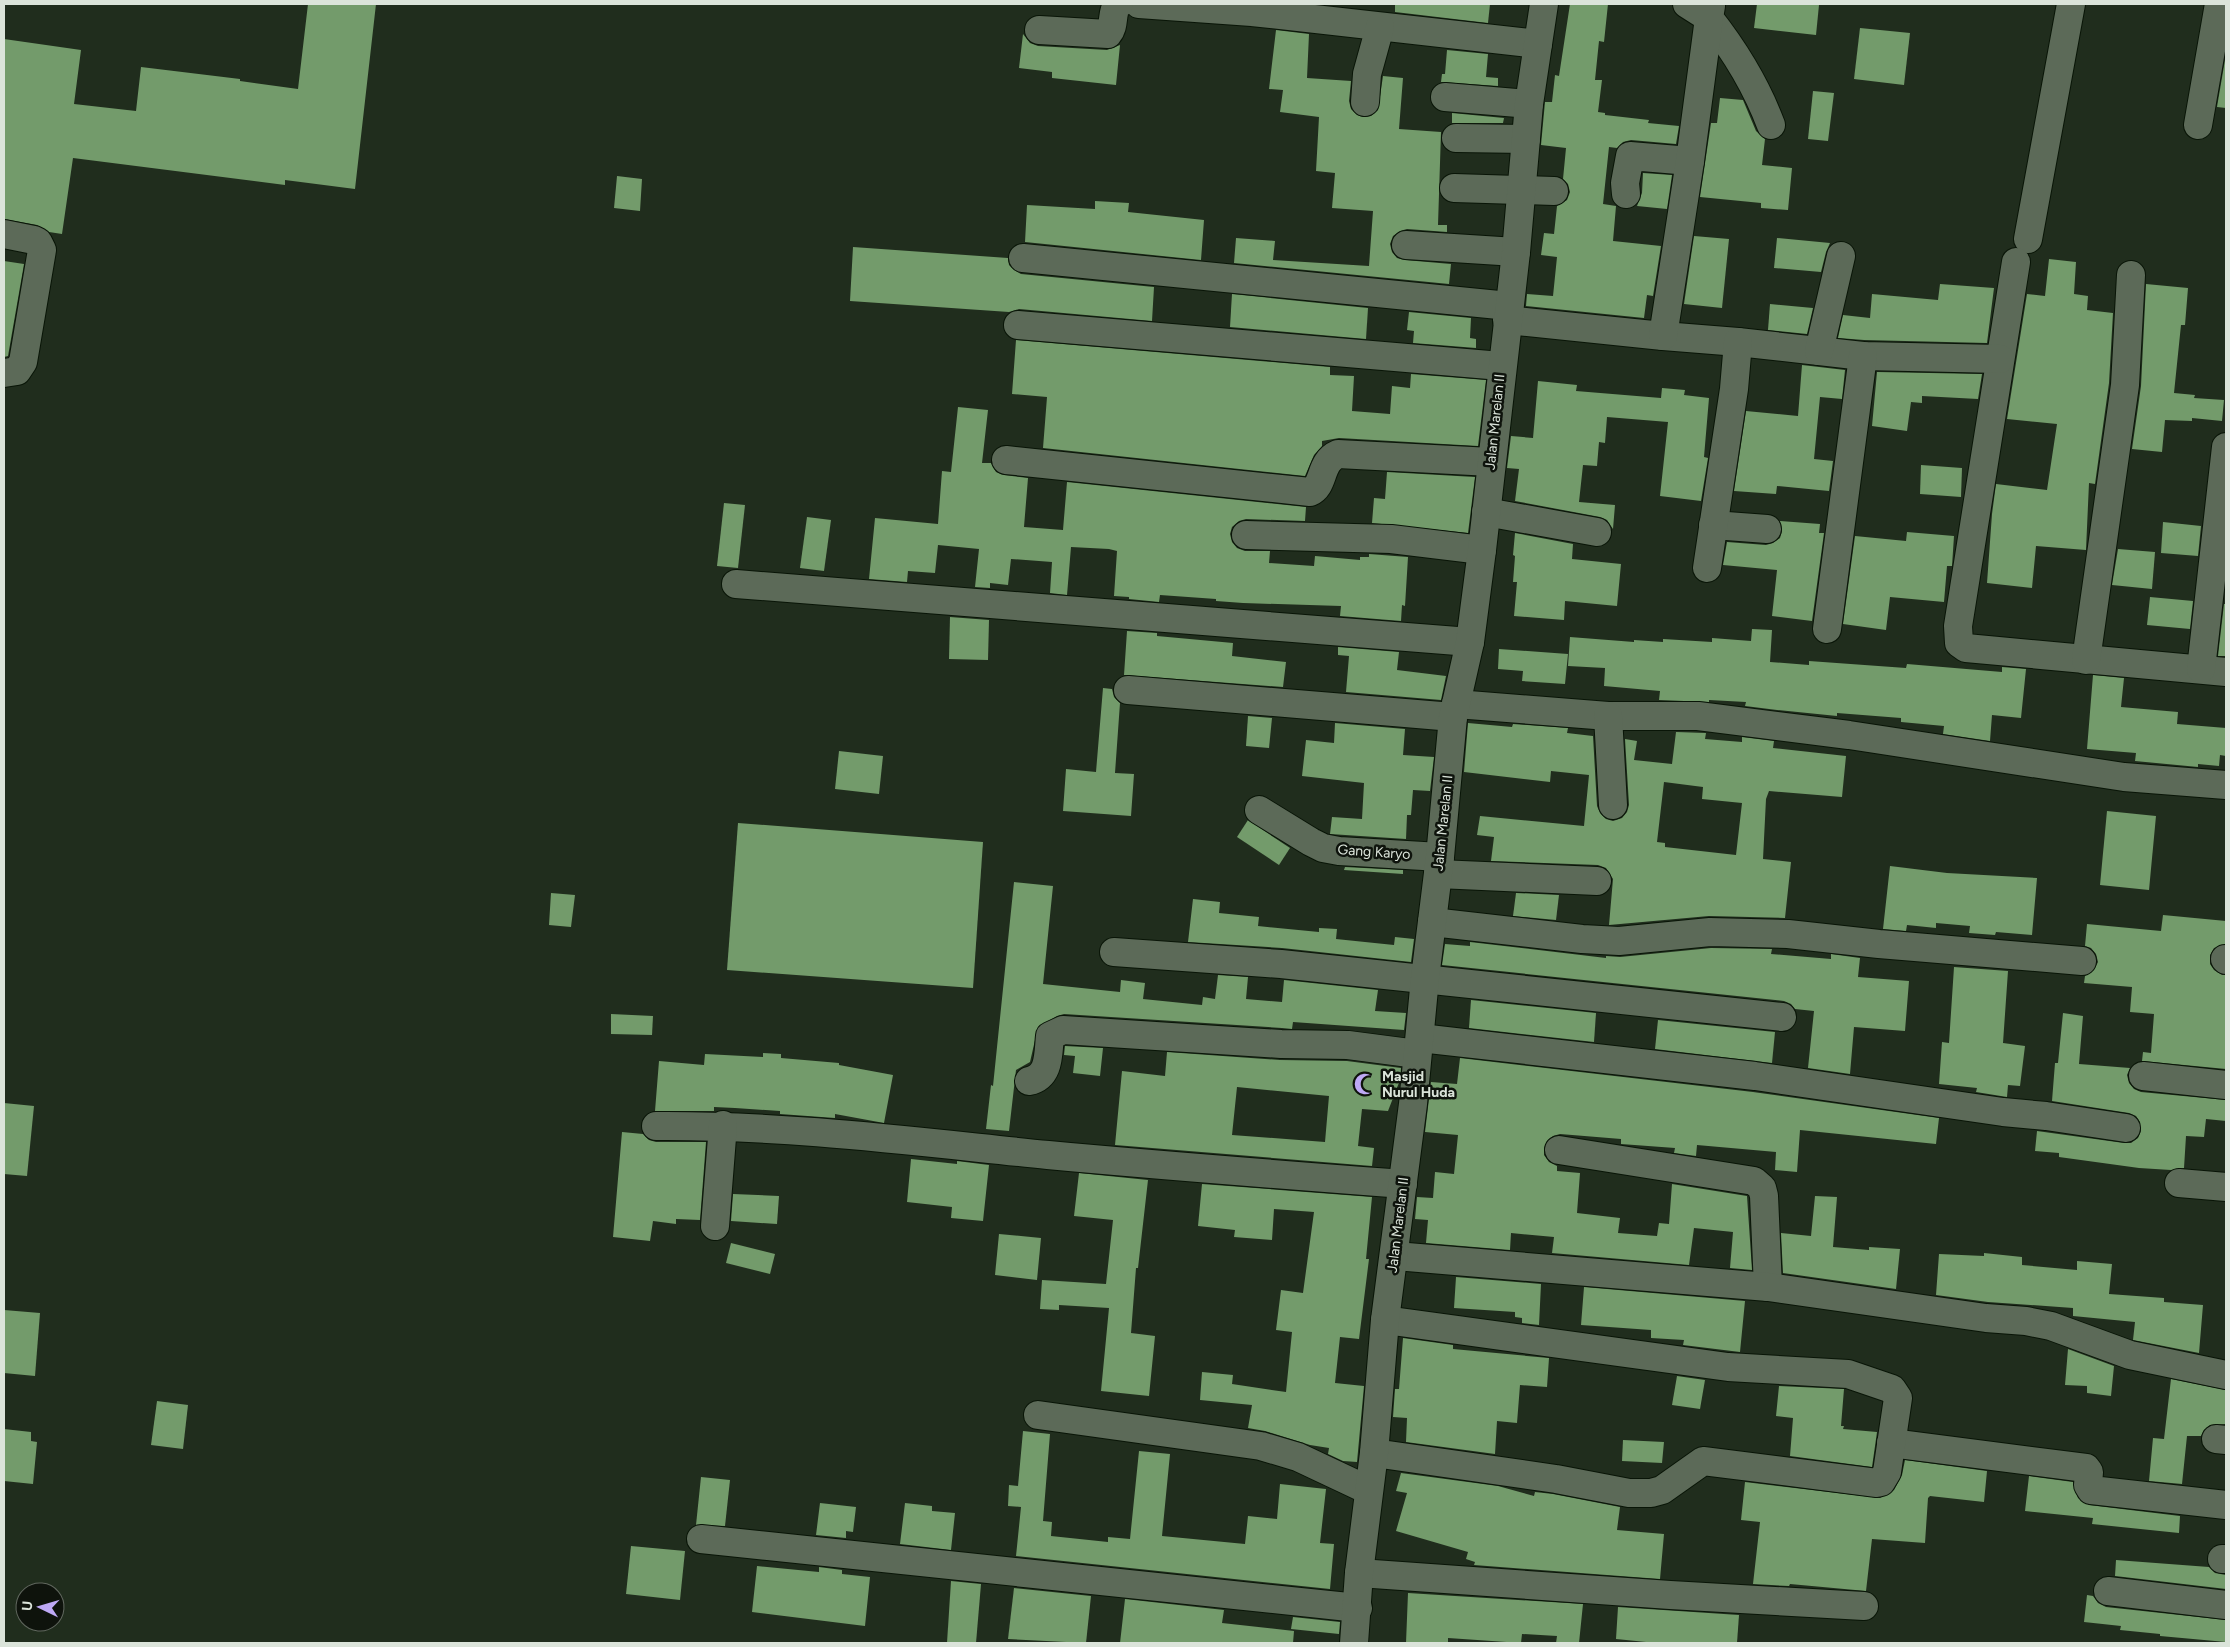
<svg xmlns="http://www.w3.org/2000/svg" width="2230" height="1647" font-family="Figtree,sans-serif">
<rect width="100%" height="100%" fill="#202d1d"/>
<g fill="#739b6b" fill-rule="evenodd">
<path d="M308,4H376L355,189L285,180V185L73,158L62,234L49,232L37,225L4,219V39L81,50L74,104L136,111L141,67L240,79V81L298,89Z"/>
<path d="M1395,4H1490L1488,23L1395,12Z"/>
<path d="M1570,4H1608L1604,42L1599,41L1595,80H1602L1598,112L1605,113V115L1649,120L1648,123L1679,126L1676,144L1631,140L1623,142L1617,148L1609,147L1603,204L1616,206L1613,241L1661,246L1653,296L1647,295L1644,318L1526,306L1527,294L1553,296L1557,257L1541,255L1544,233L1554,234L1557,206L1567,200L1570,192L1568,184L1563,179L1566,148L1541,145L1545,102H1552L1555,75L1559,76Z"/>
<path d="M1757,4L1819,5L1816,35L1754,28Z"/>
<path d="M1860,28L1910,33L1904,85L1854,79Z"/>
<path d="M1276,30L1309,34L1307,78L1351,81L1349,101L1351,109L1357,115L1363,117L1371,116L1378,110L1383,76L1403,78L1399,129L1441,132L1438,225H1447V232L1407,229L1400,231L1393,236L1390,244L1392,252L1397,258L1405,260L1451,264L1449,284L1234,263L1236,238L1275,241L1273,260L1369,266L1373,211L1332,208L1335,173L1316,171L1319,117L1280,112L1283,90L1269,89Z"/>
<path d="M1023,34L1030,43L1038,46L1107,50L1120,45L1116,85L1052,78V72L1019,68Z"/>
<path d="M1447,50L1488,54L1486,77L1498,78V86L1441,82L1442,74H1445Z"/>
<path d="M2226,54V108L2217,107Z"/>
<path d="M1813,91L1834,93L1828,141L1808,139Z"/>
<path d="M1720,98L1743,100L1756,131L1765,139L1762,165L1792,168L1788,210L1761,208V203L1700,197L1711,123H1717Z"/>
<path d="M1452,113L1504,118L1503,123H1452Z"/>
<path d="M1643,173L1672,175L1667,209L1637,206L1642,193Z"/>
<path d="M617,176L642,179L640,211L614,208Z"/>
<path d="M1095,201L1129,203L1128,212L1204,220L1201,260L1025,242L1027,205L1095,209Z"/>
<path d="M1694,236L1729,239L1722,308L1684,304Z"/>
<path d="M1777,238L1830,243L1826,252L1821,272L1774,268Z"/>
<path d="M853,247L1008,258L1009,265L1014,270L1021,274L1154,287L1152,321L1019,309L1009,312L850,301Z"/>
<path d="M2049,259L2076,262L2074,294L2088,296L2087,310L2113,313L2109,383L2095,484L2089,483L2086,550L2036,546L2032,588L1987,583L1992,514L1996,484L2047,490L2057,424L2007,419L2027,294L2045,296Z"/>
<path d="M4,261L24,264L8,356L4,357Z"/>
<path d="M1940,284L1994,288L1987,343L1864,340L1838,338L1843,315L1870,318L1872,294L1938,300Z"/>
<path d="M2146,284L2188,288L2185,325H2181L2174,393L2195,395L2194,398L2224,400L2222,421L2192,418V421L2165,420L2162,452L2132,449L2141,386Z"/>
<path d="M1232,294L1368,308L1366,339L1230,327Z"/>
<path d="M1770,304L1813,308L1807,334L1768,330Z"/>
<path d="M1409,312L1471,318L1470,338L1476,339V348L1413,343L1414,331L1407,330Z"/>
<path d="M1016,340L1330,367V375L1354,376L1352,411L1390,414L1392,386L1410,388L1411,374L1486,380L1478,446L1339,438L1322,441V446L1314,455L1305,476L1043,448L1047,397L1012,394Z"/>
<path d="M1802,365L1845,370L1842,399L1820,397L1814,459L1833,461L1829,491L1777,486L1776,494L1734,491L1746,411L1798,416Z"/>
<path d="M1877,372L1982,374L1978,399L1922,396V403L1911,402L1907,431L1872,426Z"/>
<path d="M1538,381L1577,385L1576,391L1661,398L1662,388L1685,390L1684,395L1709,398L1704,457L1708,458L1701,501L1660,496L1668,422L1607,417L1605,443L1599,442L1597,466L1583,465L1579,502L1615,505L1613,529L1607,520L1600,517L1515,501L1519,469L1507,468L1511,436L1533,438Z"/>
<path d="M958,407L988,410L982,463H991L996,472L1004,475L1028,478L1024,527L1063,530L1067,482L1306,507L1305,521L1246,519L1239,521L1232,527L1230,534L1232,542L1237,548L1245,551H1270L1269,563L1314,566L1315,556L1360,560V557H1369V554L1408,557L1405,606L1402,605L1401,621L1340,616L1341,606L1243,603L1216,601V599L1160,595L1159,602L1129,599V597L1114,596L1117,551L1109,549L1071,547L1067,595L1050,593L1052,562L1011,559L1008,585L990,583V588L975,587L979,549L938,545L935,573L908,571L907,582L869,579L875,518L938,524L942,471L951,472Z"/>
<path d="M1921,465L1962,468L1961,497L1920,494Z"/>
<path d="M1387,472L1475,477L1468,533L1372,523L1374,498L1385,499Z"/>
<path d="M724,503L745,505L738,568L717,566Z"/>
<path d="M807,517L831,520L824,571L800,568Z"/>
<path d="M1780,521L1820,524L1819,533H1824L1812,621L1772,616L1777,570L1723,565L1727,542L1766,545L1773,543L1780,538L1782,531Z"/>
<path d="M2163,522L2201,526L2198,556L2161,553Z"/>
<path d="M1907,532L1954,536L1952,566H1947L1944,602L1890,597L1886,630L1843,624L1855,536L1906,541Z"/>
<path d="M1515,533L1573,544L1572,559L1621,564L1617,606L1565,601L1564,620L1514,616L1517,582H1513L1515,556L1513,555Z"/>
<path d="M2118,549L2155,552L2152,589L2112,585Z"/>
<path d="M2150,597L2193,601L2190,629L2147,625Z"/>
<path d="M2224,604H2226V656H2218Z"/>
<path d="M950,617L989,620L988,660L949,659Z"/>
<path d="M1752,629L1772,630L1770,662L1809,665V661L1906,668L1907,664L2002,672V667L2026,669L2021,718L1992,715L1990,741L1943,734L1944,726L1901,722V718L1837,713V716L1777,710L1745,706L1746,702L1709,700V702L1659,700L1660,691L1604,686L1605,668L1568,666L1570,637L1634,642V640L1663,642V639L1712,642V638L1751,641Z"/>
<path d="M1127,631L1157,633V636L1233,643L1232,656L1286,662L1283,687L1124,675Z"/>
<path d="M1338,647L1399,652L1397,670L1446,676L1441,700L1346,692L1349,656L1338,655Z"/>
<path d="M1499,649L1568,654L1565,684L1522,681L1523,671L1498,669Z"/>
<path d="M2093,675L2124,678L2121,707L2178,712L2177,724L2226,728V756L2220,755L2219,766L2198,764V767L2135,761L2136,753L2087,749Z"/>
<path d="M1103,688L1112,689L1114,697L1120,703L1115,773L1134,774L1131,816L1063,811L1066,769L1096,772Z"/>
<path d="M1248,716L1272,718L1269,748L1246,746Z"/>
<path d="M1335,723L1405,729L1403,755L1434,757L1430,791L1413,790L1411,815H1407L1406,839L1330,834L1332,817L1362,819L1364,783L1302,776L1306,740L1334,743Z"/>
<path d="M1468,723L1512,727L1513,724L1568,728L1567,733L1593,736L1597,806L1600,813L1606,819L1613,821L1622,818L1627,812L1629,805L1625,739L1637,741L1634,760L1672,764L1676,732L1706,733L1705,739L1742,742V737L1774,741L1773,748L1846,756L1842,797L1769,791L1766,799L1763,859L1791,862L1785,918L1709,916L1609,925L1613,879L1606,868L1598,865L1491,861L1494,837L1477,835L1480,816L1584,826L1589,775L1551,771L1550,782L1464,772ZM1664,782L1703,787L1702,799L1742,803L1736,855L1665,847V843L1657,842Z"/>
<path d="M839,751L883,756L879,794L835,789Z"/>
<path d="M2107,811L2156,816L2149,890L2100,885Z"/>
<path d="M1248,820L1290,848L1279,865L1237,837Z"/>
<path d="M738,823L983,842L973,988L727,970Z"/>
<path d="M1890,866L1947,873L2037,878L2032,935L1996,932L1995,935L1969,933L1970,926L1936,923V928L1907,925L1906,931L1883,929Z"/>
<path d="M1345,867L1403,870V874L1344,870Z"/>
<path d="M1014,882L1053,886L1043,984L1120,992L1121,980L1145,983L1143,999L1202,1005L1203,997L1215,999L1218,975L1248,977L1246,999L1282,1002L1284,980L1378,990L1375,1011L1406,1013L1404,1030L1293,1022L1292,1029L1282,1028L1064,1014L1057,1016L1038,1027L1030,1062L1016,1070L1009,1131L986,1129L991,1085L993,1086Z"/>
<path d="M551,893L575,895L571,927L549,925Z"/>
<path d="M1516,893L1559,895L1556,920L1513,916Z"/>
<path d="M1193,899L1220,902L1219,913L1259,917L1258,926L1319,932V928L1337,929L1336,939L1394,945L1395,937L1414,939L1411,962L1282,948L1188,942Z"/>
<path d="M2163,915L2226,921V944L2214,948L2210,955V964L2214,970L2222,975H2226V1069L2142,1061L2143,1052L2151,1053L2154,1014L2130,1012L2132,987L2084,983L2085,976L2094,970L2098,962L2096,954L2091,948L2085,946L2087,924L2161,931Z"/>
<path d="M1470,942L1606,958V956L1620,957L1711,948L1772,949L1771,954L1831,959V954L1860,958L1858,977L1909,981L1905,1031L1854,1027L1850,1074L1808,1068L1814,1011L1795,1009L1791,1004L1784,1001L1442,965L1445,944L1470,946Z"/>
<path d="M1954,967L2008,971L2003,1043L2025,1046L2020,1086L2008,1085L2007,1097L1976,1092L1977,1088L1939,1084L1942,1042L1949,1043Z"/>
<path d="M1471,1000L1596,1013L1594,1042L1469,1028Z"/>
<path d="M2063,1013L2083,1016L2079,1064L2130,1068L2127,1075L2129,1083L2134,1089L2141,1092L2226,1100V1121L2206,1119L2204,1137L2186,1136L2184,1168L2171,1170L2139,1168L2059,1157V1153L2035,1151L2037,1131L2124,1143H2131L2138,1138L2141,1131L2140,1122L2136,1116L2129,1113L2052,1101L2055,1063H2058Z"/>
<path d="M611,1014L653,1016L652,1035L611,1034Z"/>
<path d="M1658,1020L1775,1032L1772,1063L1655,1049Z"/>
<path d="M1065,1046L1103,1048L1100,1076L1073,1073L1075,1056L1064,1055Z"/>
<path d="M1167,1052L1280,1060L1347,1061L1401,1068L1400,1080L1388,1111L1362,1109L1358,1146L1374,1148L1372,1166L1115,1145L1122,1071L1165,1076ZM1237,1087L1329,1096L1325,1142L1232,1135Z"/>
<path d="M763,1053L781,1054V1058L839,1063V1065L893,1075L884,1123L835,1114V1118L780,1114V1111L735,1108L714,1107V1111H655L659,1061L704,1065L705,1054L763,1057Z"/>
<path d="M1460,1058L1753,1092L1939,1118L1936,1144L1800,1130L1797,1172L1775,1170L1776,1152L1697,1145L1696,1156L1674,1153L1675,1148L1621,1144V1139L1560,1134L1553,1136L1547,1141L1544,1148V1155L1549,1162L1557,1166V1171L1580,1173L1577,1213L1620,1218L1618,1233L1657,1236L1659,1223L1669,1224L1672,1184L1747,1196L1752,1270L1730,1268L1733,1232L1694,1228L1689,1265L1552,1253L1554,1237L1511,1233L1510,1250L1426,1243L1428,1220L1415,1219L1417,1197L1433,1198L1435,1172L1454,1174L1458,1135L1425,1132L1431,1082L1457,1084Z"/>
<path d="M4,1103L34,1106L27,1176L4,1174Z"/>
<path d="M622,1132L643,1134L649,1140L656,1142H706L700,1220L676,1219V1224L653,1221L650,1241L613,1237Z"/>
<path d="M911,1159L957,1164V1161L989,1165L983,1221L951,1218L952,1207L907,1202Z"/>
<path d="M1079,1173L1148,1180L1138,1268H1136L1131,1333L1155,1336L1149,1396L1101,1391L1109,1308L1059,1305V1310L1040,1309L1042,1280L1106,1284L1113,1220L1074,1216Z"/>
<path d="M1202,1184L1372,1197L1366,1259H1369L1359,1339L1340,1337L1335,1383L1364,1386L1357,1462L1343,1461L1328,1454L1329,1448L1310,1445L1265,1431L1248,1428L1252,1405L1200,1400L1202,1372L1233,1375L1232,1384L1286,1392L1292,1332L1276,1330L1281,1290L1303,1293L1314,1212L1274,1209L1272,1240L1234,1237L1235,1230L1198,1226Z"/>
<path d="M733,1194L779,1196L777,1224L731,1221Z"/>
<path d="M1815,1196L1837,1197L1833,1247L1869,1250V1247L1900,1249L1896,1289L1783,1273L1781,1233L1811,1236Z"/>
<path d="M999,1234L1041,1238L1037,1280L995,1275Z"/>
<path d="M731,1243L775,1254L770,1274L726,1263Z"/>
<path d="M1984,1253L2022,1257V1265L2077,1270V1261L2112,1264L2109,1294L2164,1298V1302L2203,1305L2199,1353L2133,1340L2135,1322L2073,1316V1308L1988,1302L1936,1295L1939,1254L1984,1256Z"/>
<path d="M1456,1277L1541,1284L1539,1325L1522,1323V1318L1515,1317V1312L1454,1308Z"/>
<path d="M1584,1287L1745,1301L1740,1352L1683,1345L1684,1340L1651,1338V1330L1581,1325Z"/>
<path d="M4,1310L40,1313L35,1376L4,1373Z"/>
<path d="M1403,1338L1453,1345V1349L1549,1358L1547,1387L1520,1385L1517,1423L1497,1421L1495,1454L1406,1442L1407,1418L1393,1417L1395,1389H1399Z"/>
<path d="M2068,1349L2114,1366L2111,1396L2087,1393V1386L2065,1385Z"/>
<path d="M1677,1376L1705,1380L1700,1409L1672,1405Z"/>
<path d="M2171,1379L2226,1390V1424L2210,1425L2204,1430L2201,1436H2187L2182,1484L2149,1481L2153,1438L2164,1439Z"/>
<path d="M1779,1386L1844,1389L1841,1426H1844L1843,1429L1877,1432L1872,1467L1790,1456L1793,1418L1776,1416Z"/>
<path d="M157,1401L188,1405L183,1449L151,1445Z"/>
<path d="M4,1429L31,1432V1441L37,1442L33,1484L4,1481Z"/>
<path d="M1023,1431L1050,1434L1043,1521L1052,1522L1051,1536L1108,1542V1537L1130,1539L1139,1451L1170,1454L1162,1536L1245,1544L1248,1516L1277,1519L1280,1484L1326,1489L1320,1543L1334,1544L1330,1589L1016,1556L1021,1507L1008,1506L1009,1485L1018,1486Z"/>
<path d="M1623,1440L1664,1442L1662,1463L1622,1461Z"/>
<path d="M1905,1460L1987,1471L1984,1502L1930,1496L1928,1498L1925,1543L1872,1539L1866,1591L1790,1584L1789,1586L1753,1584L1760,1522L1741,1520L1745,1482L1880,1498L1894,1490L1902,1475Z"/>
<path d="M1401,1473L1498,1486L1534,1496L1535,1492L1553,1494L1620,1507L1617,1530L1664,1534L1660,1579L1474,1565L1475,1562L1466,1559L1468,1552L1396,1531L1407,1493L1396,1491Z"/>
<path d="M2029,1476L2073,1482L2078,1498L2089,1505L2180,1516L2179,1533L2092,1524L2093,1518L2025,1511Z"/>
<path d="M701,1477L730,1480L725,1526L696,1525Z"/>
<path d="M820,1503L856,1507L853,1532L846,1531V1538L816,1535Z"/>
<path d="M905,1503L932,1506V1511L955,1513L951,1550L900,1544Z"/>
<path d="M631,1546L685,1551L680,1600L626,1594Z"/>
<path d="M2116,1560L2209,1567L2215,1573L2226,1575V1589L2115,1576Z"/>
<path d="M757,1566L819,1572V1567L842,1570V1574L870,1577L865,1626L752,1612Z"/>
<path d="M951,1581L981,1584L976,1643H947Z"/>
<path d="M1014,1588L1091,1596L1086,1643L1008,1639Z"/>
<path d="M1408,1593L1583,1604L1579,1643H1556L1557,1636L1522,1634L1521,1643L1448,1638V1643H1406Z"/>
<path d="M2087,1595L2093,1596L2098,1603L2106,1607L2226,1620V1642L2160,1636V1634L2120,1630L2121,1626L2084,1622Z"/>
<path d="M1125,1599L1224,1610L1222,1623L1294,1631L1293,1643H1120Z"/>
<path d="M1618,1607L1739,1615L1737,1643H1656L1616,1639Z"/>
<path d="M1293,1617L1340,1622L1339,1634L1291,1629Z"/>
</g>
<g fill="none" stroke-linecap="round" stroke-linejoin="round">
<g stroke="#091507" stroke-width="30">
<g id="minor">
<path d="M1139,4L1252,12L1538,44"/>
<path d="M1711,6L1709,18C1735,51 1756,85 1771,125"/>
<path d="M1039,30L1108,34C1116,25 1110,11 1119,4"/>
<path d="M1445,97L1529,104"/>
<path d="M1365,102L1367,74L1380,27"/>
<path d="M2198,125L2219,4"/>
<path d="M1456,138L1526,139"/>
<path d="M1454,188L1554,191"/>
<path d="M1626,194L1625,183L1630,156L1690,161"/>
<path d="M4,234L34,240L38,242L42,250L23,362L17,371L4,373"/>
<path d="M2028,239L2071,4"/>
<path d="M1406,245L1516,252"/>
<path d="M1023,258L1509,306"/>
<path d="M2016,262L1958,626L1959,643L1966,648L2226,672"/>
<path d="M1507,320L1663,336L1738,342L1863,356L2000,359"/>
<path d="M1018,325L1501,366"/>
<path d="M1663,336L1690,161L1709,18L1687,4"/>
<path d="M1819,351L1841,256"/>
<path d="M1006,460L1310,492C1325,486 1319,462 1338,454L1491,462"/>
<path d="M1486,512L1597,532"/>
<path d="M1713,525L1767,529"/>
<path d="M1246,535L1391,539L1482,550"/>
<path d="M1707,568L1734,389L1738,342"/>
<path d="M736,584L1470,642"/>
<path d="M1827,629L1863,356"/>
<path d="M2086,660L2125,385L2131,275"/>
<path d="M2201,669L2226,447"/>
<path d="M1128,690L1453,717"/>
<path d="M1456,704L1608,716H1698L1849,735L2124,777L2226,785"/>
<path d="M1608,716L1613,805"/>
<path d="M1259,810L1311,842L1323,848L1339,851L1440,857"/>
<path d="M1438,874L1597,881"/>
<path d="M1432,922L1582,939L1619,941L1710,932L1788,934L1879,944L2082,961"/>
<path d="M1114,952L1281,964L1782,1017"/>
<path d="M2225,959L2226,960"/>
<path d="M1420,1038L1755,1076L2003,1112L2046,1116L2126,1128"/>
<path d="M2143,1076L2226,1085"/>
<path d="M1029,1081C1050,1077 1048,1054 1050,1036L1063,1030L1281,1044L1348,1045L1417,1054"/>
<path d="M656,1126C788,1125 918,1142 1048,1155C1166,1166 1285,1175 1403,1184"/>
<path d="M1559,1150L1754,1181L1762,1188L1764,1196L1768,1287"/>
<path d="M2179,1183L2226,1187"/>
<path d="M715,1226L723,1125"/>
<path d="M1395,1256L1768,1287L1986,1318L2026,1321L2051,1326L2130,1355L2226,1375"/>
<path d="M1038,1415L1261,1446L1298,1457L1368,1490"/>
<path d="M2216,1439L2226,1440"/>
<path d="M1891,1443L2086,1468L2089,1472L2088,1485L2091,1490L2226,1505"/>
<path d="M1374,1453L1556,1479L1629,1493H1651L1662,1490L1703,1461L1877,1483L1881,1482L1887,1472L1898,1398L1892,1389L1848,1374L1728,1367L1385,1320"/>
<path d="M701,1539L1358,1608"/>
<path d="M2222,1559H2226"/>
<path d="M1359,1573L1670,1595L1864,1606"/>
<path d="M2108,1591L2226,1605"/>
<path d="M1354,1643L1359,1573L1374,1453L1385,1320L1413,1104L1425,978L1440,857L1453,717L1470,642L1482,550L1516,252L1529,104L1544,4"/>
</g>
</g>
<use href="#minor" stroke="#5c6a58" stroke-width="28"/>
</g>
<defs>
<g id="mosque-bare" transform="scale(1.725)"><path d="M3.5-4.9A6 6 0 1 0 3.5 4.9A5 5 0 1 1 3.5-4.9Z" fill="#bea9f5" stroke="#0e130c" stroke-width="2.5" paint-order="stroke"/></g>
</defs>
<g fill-rule="evenodd">
<use href="#mosque-bare" x="1365" y="1084"/>
</g>
<g text-anchor="middle" dominant-baseline="central" stroke-width="5" stroke-linejoin="round" paint-order="stroke">
<g font-size="14" fill="#dbe4da" stroke="#0e130c">
<text transform="translate(1495 422) rotate(-84)">Jalan Marelan II</text>
<text transform="translate(1443 823) rotate(-84)">Jalan Marelan II</text>
<text transform="translate(1374 852) rotate(4)">Gang Karyo</text>
<text transform="translate(1398 1225) rotate(-83)">Jalan Marelan II</text>
</g>
<g font-size="14" font-weight="bold" fill="#dbe4da" stroke="#0e130c" text-anchor="start">
<text x="1382" y="1076">Masjid<tspan x="1382" dy="16">Nurul Huda</tspan></text>
</g>
</g>
<rect width="2230" height="1647" fill="none" stroke="#dbe4da" stroke-width="10"/>
<g transform="translate(40 1607) rotate(275)"><circle r="24" fill="#0e130c" stroke="#60675e"/>
<path d="M0-4L9 19L0 12L-9 19Z" fill="#bea9f5"/>
<text y="-8" font-size="14" font-weight="bold" text-anchor="middle" fill="#dbe4da">U</text>
</g>
</svg>
